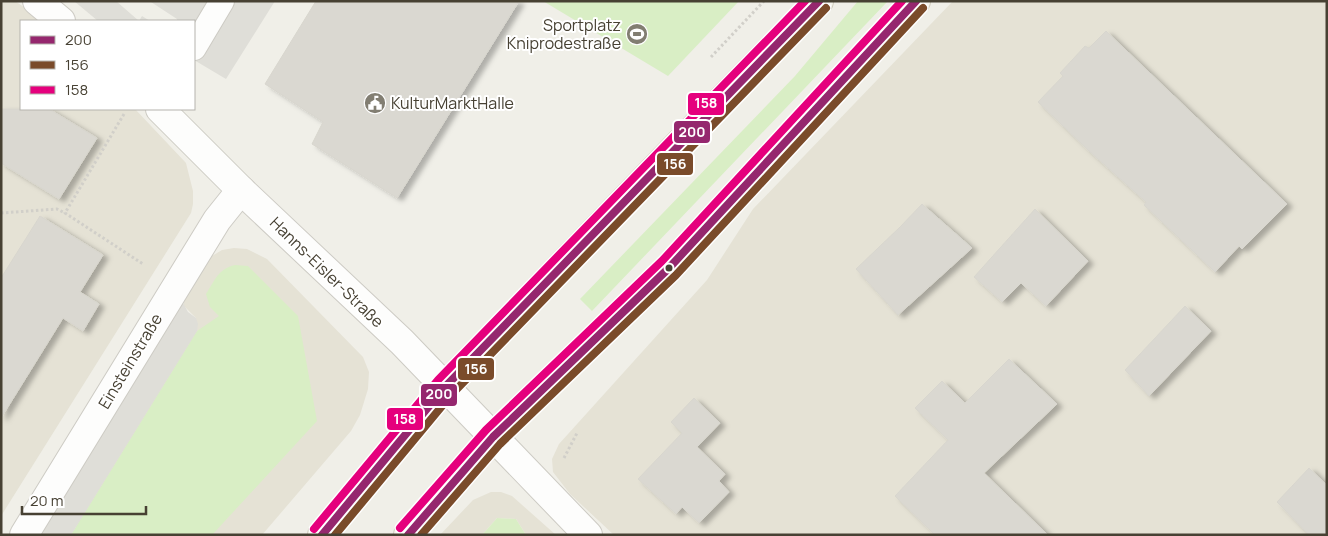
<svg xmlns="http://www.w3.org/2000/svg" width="1328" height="536" font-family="Manrope,sans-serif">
<defs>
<filter id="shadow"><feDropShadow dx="5.5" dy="3" stdDeviation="2.5" flood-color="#0004"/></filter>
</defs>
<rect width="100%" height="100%" fill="#f0efe8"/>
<g fill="#e5e2d5">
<path d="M1,1H15L44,21H21V109H135L186,163L193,191V204L191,213L1,516Z"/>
<path d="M953,1H1327V535H614L570,494L553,472L552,459L559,444L707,280L753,209Z"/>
<path d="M234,248L247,249L267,259L363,357L369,372L368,389L360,415L351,431L262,535H71L196,318L184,306L183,294L212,256L222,250Z"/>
<path d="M491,492H501L512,496L556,535H526L516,519L497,518L482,535H440L473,500Z"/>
</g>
<g fill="#d9eec5">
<path d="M543,1H739L668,76Z"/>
<path d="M858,1H888L592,311L580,299L795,76Z"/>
<path d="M235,265L248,266L298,316L317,421L212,535H71L197,331L219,316L210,307L206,294C215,280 218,269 235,265Z"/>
<path d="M497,518L516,519L526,535H482Z"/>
</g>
<g fill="#dfded8">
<path d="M74,1H116L139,21L142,16L150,21H98Z"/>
<path d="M151,1H275L226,79L194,60V21H177V19L151,2Z"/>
<path d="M183,303L188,312L196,318L198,324L197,331L71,535H40Z"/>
</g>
<g fill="#dad8d1" stroke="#d8d6ce" filter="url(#shadow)">
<path d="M316,1H519L397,198L312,144L323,122L265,84Z"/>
<path d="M1106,31L1287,204L1242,249L1239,246L1215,272L1144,205L1146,202L1089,151L1038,102L1063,76L1060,73L1085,46L1089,48Z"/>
<path d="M1,109H49L97,138L59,199L1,163Z"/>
<path d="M922,204L972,248L898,315L856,269L900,227Z"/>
<path d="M1035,209L1088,261L1046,306L1021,283L1002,302L974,277Z"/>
<path d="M40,216L103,255L80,292L99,304L83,331L63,318L1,418V278Z"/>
<path d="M1185,306L1211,331L1149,396L1125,370Z"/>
<path d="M1009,359L1057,404L984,473L1048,535H935L895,496L948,440L915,408L942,381L965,403Z"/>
<path d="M694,398L720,423L697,447L725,474L719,481L729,492L699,523L682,507L676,514L638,479L682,433L671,422Z"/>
<path d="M1309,468L1327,485V535H1309L1277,502Z"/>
</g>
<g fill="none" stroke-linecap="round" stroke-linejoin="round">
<g stroke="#cdcbc4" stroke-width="26">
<path id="lane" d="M194,48L222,1"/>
</g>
<g stroke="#cdcbc4" stroke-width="30">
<g id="street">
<path d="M37,1L61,21"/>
<path d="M160,109L241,190L402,342L588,535"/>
<path d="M24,535L217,220L241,190"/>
</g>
</g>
<g stroke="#d0cdbe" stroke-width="30">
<g id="secondary">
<path d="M322,535L445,387L685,138L819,1"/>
<path d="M408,535L493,437L669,268L916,1"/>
</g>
</g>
<g stroke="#d1cfc9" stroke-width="3" stroke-dasharray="2.5 2.5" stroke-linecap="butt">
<path d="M711,57L764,1"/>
<path d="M124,114L65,213L143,264"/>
<path d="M1,213L57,209L65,213"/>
<path d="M564,458L577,433"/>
</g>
<use href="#lane" stroke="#fdfdfc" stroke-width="24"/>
<use href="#street" stroke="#fdfdfc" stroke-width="28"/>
<use href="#secondary" stroke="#f6f5ee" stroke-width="28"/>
<g stroke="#fff" stroke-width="11">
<g id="bus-1">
<path d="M322,535L445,387L819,1"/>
<path d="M408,535L493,437L669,268L916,1"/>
</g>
</g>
<g stroke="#fff" stroke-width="11">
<g id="bus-2">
<path d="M335,535L452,394L826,8"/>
<path d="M421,535L500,444L676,275L923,8"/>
</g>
</g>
<g stroke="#fff" stroke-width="11">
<g id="bus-3">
<path d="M400,528L486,430L662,261L902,1"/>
<path d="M314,529L438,380L805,1"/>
</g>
</g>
<use href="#bus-1" stroke="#95276e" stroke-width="8"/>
<use href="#bus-2" stroke="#7a4b2a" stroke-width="8"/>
<use href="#bus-3" stroke="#e5007d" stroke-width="8"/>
</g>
<defs>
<g id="stadium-disc" transform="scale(1.125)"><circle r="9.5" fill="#827e72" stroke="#fff"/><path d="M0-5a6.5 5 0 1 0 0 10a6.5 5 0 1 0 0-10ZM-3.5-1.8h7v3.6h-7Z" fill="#fff"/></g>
<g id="civic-disc" transform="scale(1.125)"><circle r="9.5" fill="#827e72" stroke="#fff"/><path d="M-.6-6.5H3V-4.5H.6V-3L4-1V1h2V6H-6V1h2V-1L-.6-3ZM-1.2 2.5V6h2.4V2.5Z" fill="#fff"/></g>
</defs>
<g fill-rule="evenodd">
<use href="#stadium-disc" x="637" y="34"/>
<use href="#civic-disc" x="375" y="103"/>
</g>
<circle fill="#474133" stroke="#fff" stroke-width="2" cx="669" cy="268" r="4.5"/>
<g text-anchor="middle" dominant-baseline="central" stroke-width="4" stroke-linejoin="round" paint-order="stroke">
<g font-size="16" fill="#474133" stroke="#fff" text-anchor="end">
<text x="621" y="25">Sportplatz<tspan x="621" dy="18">Kniprodestraße</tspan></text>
<text x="391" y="103" text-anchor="start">KulturMarktHalle</text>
</g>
<g font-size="16" fill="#474133" stroke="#fff">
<text transform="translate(327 272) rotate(44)">Hanns-Eisler-Straße</text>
<text transform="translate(130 361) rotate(-59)">Einsteinstraße</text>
</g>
</g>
<g stroke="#fff" stroke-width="2">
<rect x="687" y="92" width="38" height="24" rx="5" fill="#e5007d"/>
<rect x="673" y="120" width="38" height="24" rx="5" fill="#95276e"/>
<rect x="656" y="152" width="38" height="24" rx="5" fill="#7a4b2a"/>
<rect x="457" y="357" width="38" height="24" rx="5" fill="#7a4b2a"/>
<rect x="420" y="383" width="38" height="24" rx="5" fill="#95276e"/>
<rect x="386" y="407" width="38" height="24" rx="5" fill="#e5007d"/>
</g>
<g font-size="14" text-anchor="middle" font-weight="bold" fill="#fff">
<text x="706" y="108">158</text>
<text x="692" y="137">200</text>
<text x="675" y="169">156</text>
<text x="476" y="374">156</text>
<text x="439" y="399">200</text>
<text x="405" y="424">158</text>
</g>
<rect width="1328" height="536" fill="none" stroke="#474133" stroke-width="5"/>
<rect x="20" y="20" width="175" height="90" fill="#ffffff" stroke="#b5b3ad"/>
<rect x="30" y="36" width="25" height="8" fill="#95276e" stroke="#b5b3ad"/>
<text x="65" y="45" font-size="15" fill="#474133">200</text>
<rect x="30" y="61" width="25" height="8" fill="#7a4b2a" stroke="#b5b3ad"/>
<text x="65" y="70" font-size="15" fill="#474133">156</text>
<rect x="30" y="86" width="25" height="8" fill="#e5007d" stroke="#b5b3ad"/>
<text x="65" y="95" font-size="15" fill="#474133">158</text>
<path d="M22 506v8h124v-8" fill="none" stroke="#474133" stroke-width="2.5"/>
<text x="30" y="506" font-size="15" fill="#474133" stroke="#ffffff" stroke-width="4" paint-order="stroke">20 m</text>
</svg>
